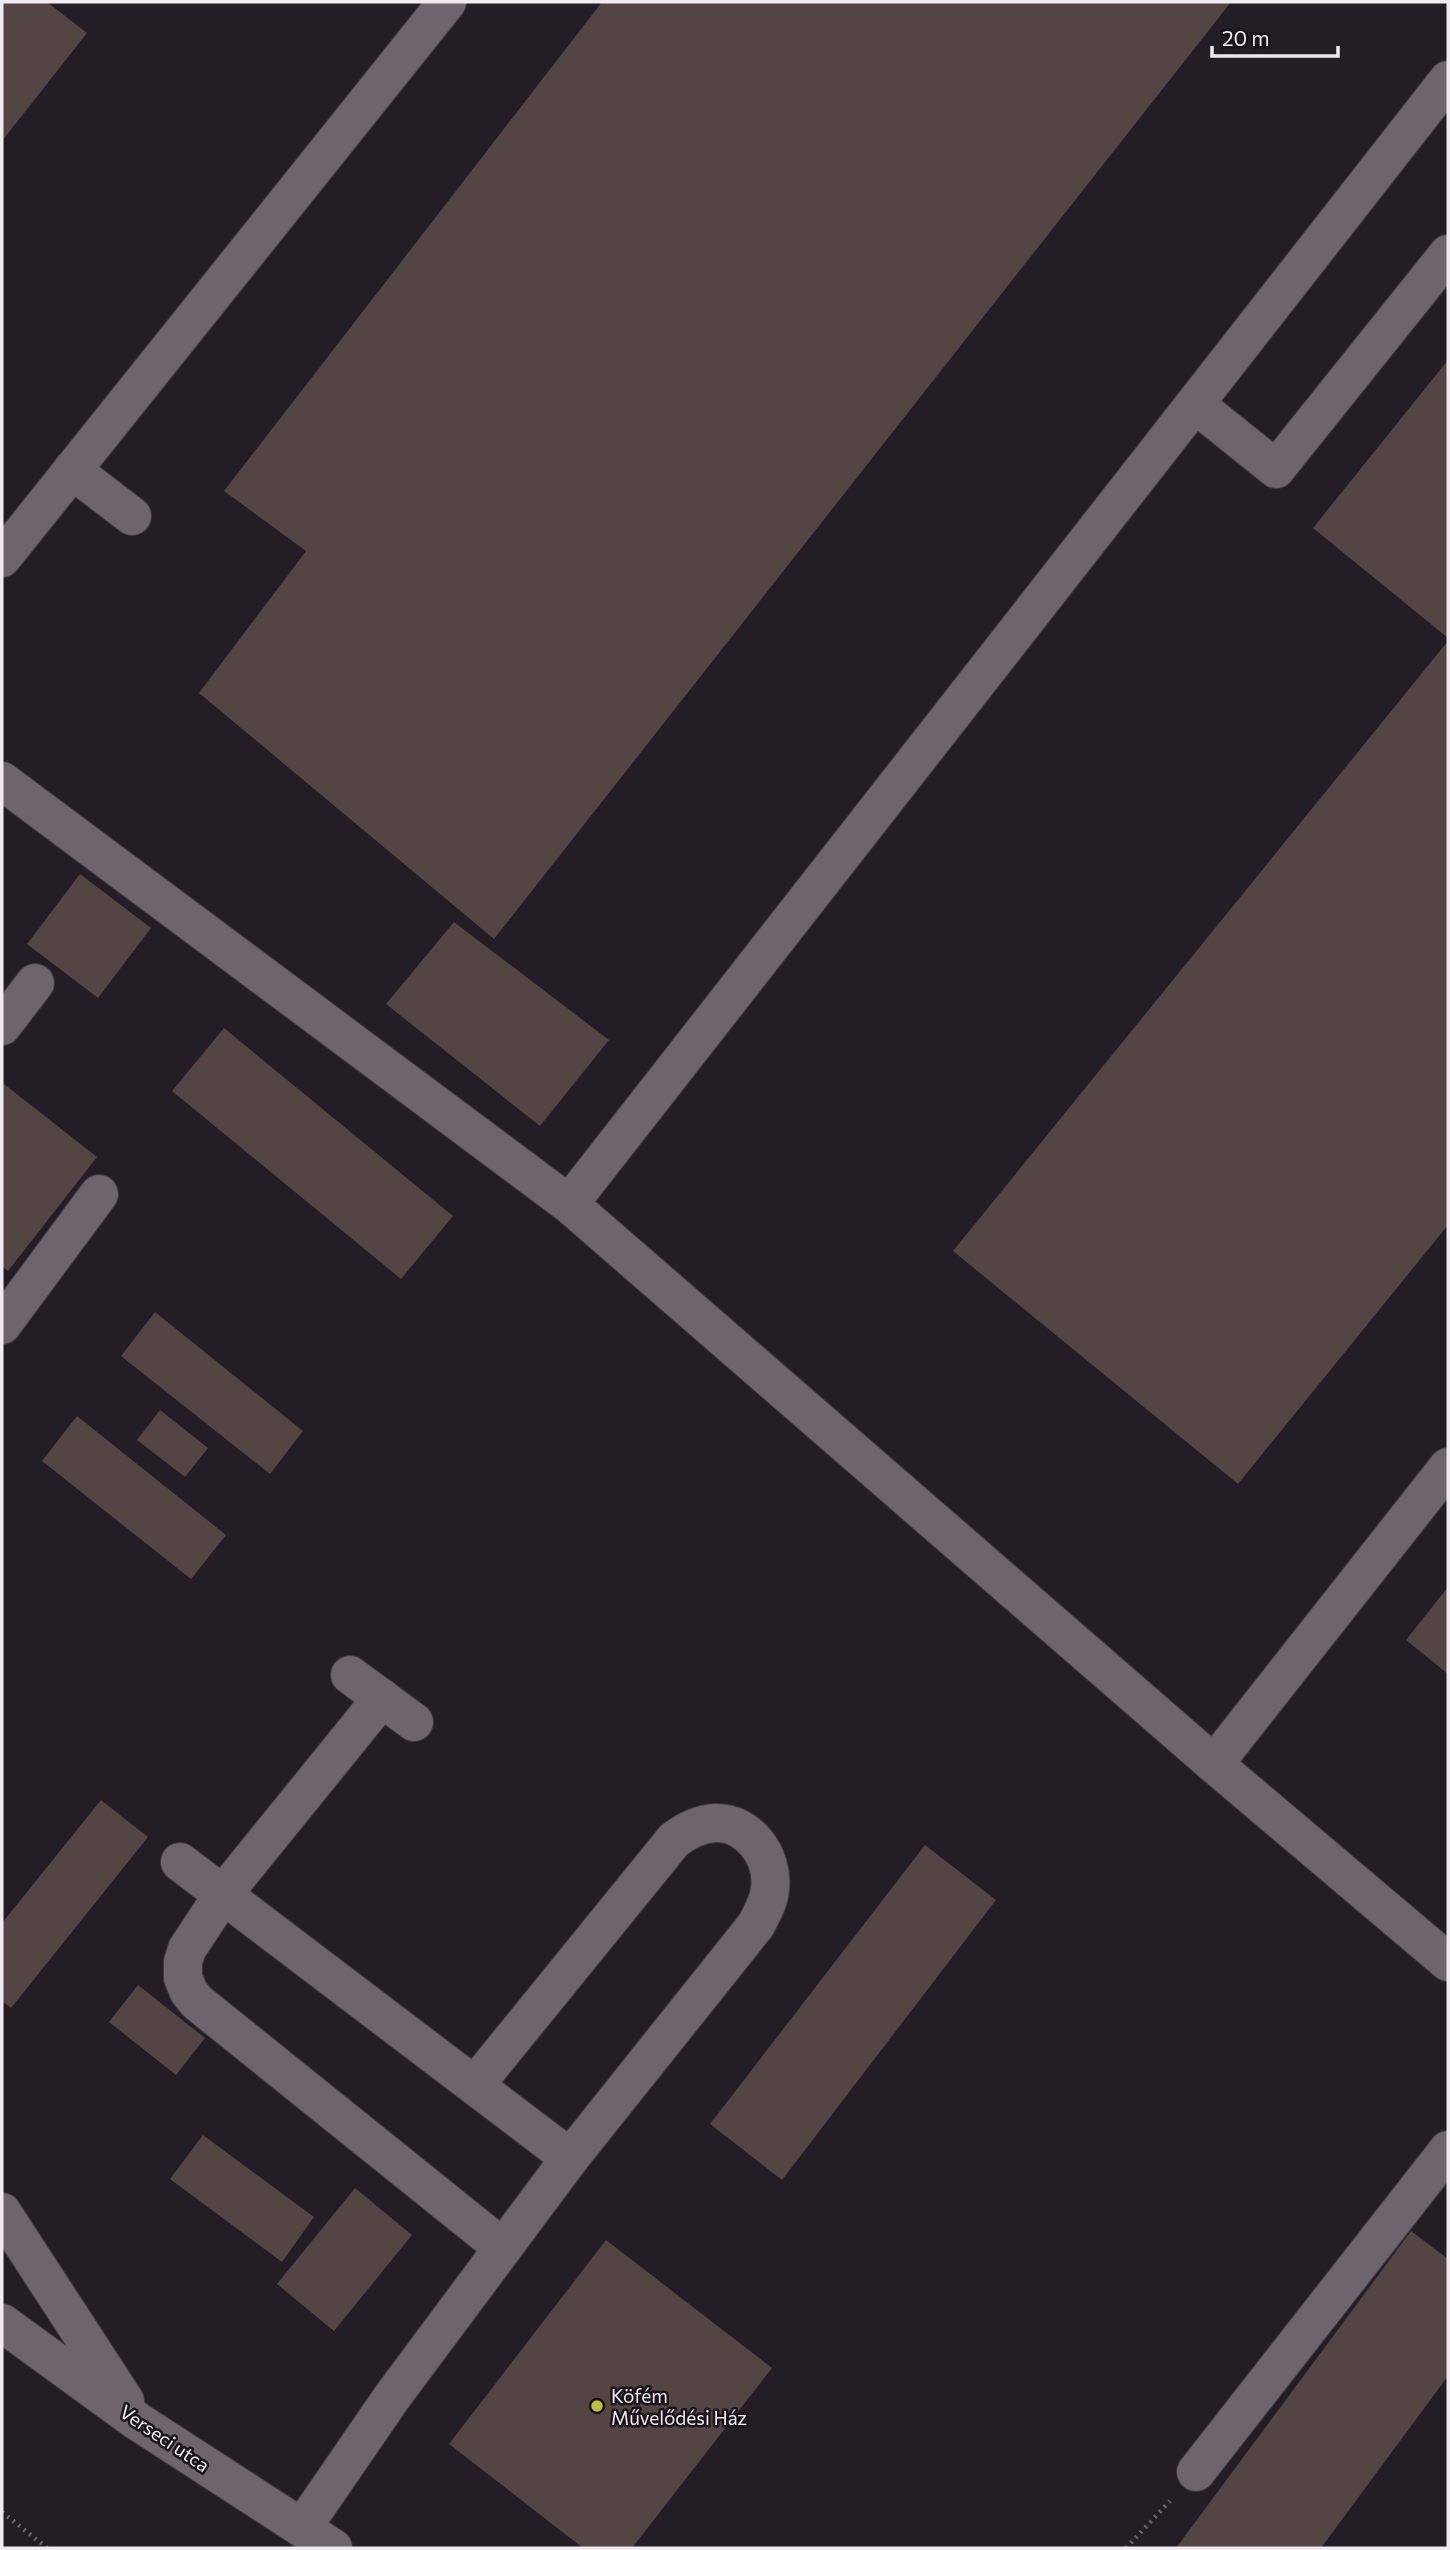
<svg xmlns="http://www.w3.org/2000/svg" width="1450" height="2550" font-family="Commissioner,sans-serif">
<rect width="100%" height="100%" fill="#251d25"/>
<g fill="#524543">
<path d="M2,2H47L87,33L2,141Z"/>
<path d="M602,2H1231L494,939L199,693L306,551L224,491Z"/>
<path d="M1448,360V638L1313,528Z"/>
<path d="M1448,641V1225L1238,1484L953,1251Z"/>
<path d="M80,874L151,928L98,998L27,944Z"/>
<path d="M454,922L609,1040L540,1126L386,1004Z"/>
<path d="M224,1028L453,1216L401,1279L172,1091Z"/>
<path d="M4,1084L97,1157L8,1271L2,1266V1088Z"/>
<path d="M155,1312L303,1431L270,1474L121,1356Z"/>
<path d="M160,1410L208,1448L185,1477L137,1440Z"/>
<path d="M77,1416L226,1535L191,1579L42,1461Z"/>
<path d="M1448,1587V1674L1406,1640Z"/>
<path d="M101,1800L148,1837L11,2008L2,2001V1923Z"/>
<path d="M925,1845L996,1900L782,2180L710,2124Z"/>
<path d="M138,1985L205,2038L176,2075L109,2022Z"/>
<path d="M203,2135L314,2217L282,2262L170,2179Z"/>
<path d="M355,2188L412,2235L334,2331L277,2284Z"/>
<path d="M1411,2231L1448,2259V2376L1321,2548H1176Z"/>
<path d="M606,2240L772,2368L632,2548H583L449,2444Z"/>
</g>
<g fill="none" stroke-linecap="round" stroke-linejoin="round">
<g stroke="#403a40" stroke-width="40">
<g id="minor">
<path d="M1195,404L1276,469L1448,254"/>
<path d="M72,470L132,516"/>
<path d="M2,558L447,2"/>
<path d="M2,781L569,1204L1214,1764L1448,1962"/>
<path d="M2,1026L35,983"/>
<path d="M569,1204L1448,80"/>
<path d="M2,1325L99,1194"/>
<path d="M350,1675L414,1722"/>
<path d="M382,1698L224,1893L187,1949L183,1962V1978L189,1992L197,2002L503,2248"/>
<path d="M1214,1764L1448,1467"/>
<path d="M180,1862L570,2158"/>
<path d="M2,2212L125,2401"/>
<path d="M2,2323L137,2421L333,2548"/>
<path d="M1196,2472L1448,2150"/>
<path d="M302,2528L392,2397L570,2158L756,1925C762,1913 769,1902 770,1889C774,1857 749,1821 714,1823C699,1824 686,1831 674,1840L475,2085"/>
</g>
</g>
<g stroke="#6e666e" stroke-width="4.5" stroke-dasharray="2 5" stroke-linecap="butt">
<path d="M2,2512L47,2548"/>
<path d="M1126,2548L1170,2501"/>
</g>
<use href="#minor" stroke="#6d646d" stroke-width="38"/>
</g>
<circle fill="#bbc044" stroke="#1b141c" stroke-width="2.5" cx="597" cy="2406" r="7"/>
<g text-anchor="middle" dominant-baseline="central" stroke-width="5" stroke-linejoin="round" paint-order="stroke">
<g font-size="19" fill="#f1ebf1" stroke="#1b141c" text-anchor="start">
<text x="611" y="2395">Köfém<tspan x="611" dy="22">Művelődési Ház</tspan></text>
</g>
<g font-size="19" fill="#f1ebf1" stroke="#1b141c">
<text transform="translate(165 2438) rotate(34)">Verseci utca</text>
</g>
</g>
<rect width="1450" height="2550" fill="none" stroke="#f1ebf1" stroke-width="7"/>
<path d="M1212 46v10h126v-10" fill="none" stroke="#f1ebf1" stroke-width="3.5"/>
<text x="1222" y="46" font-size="21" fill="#f1ebf1" stroke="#1b141c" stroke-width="5" paint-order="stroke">20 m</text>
</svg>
